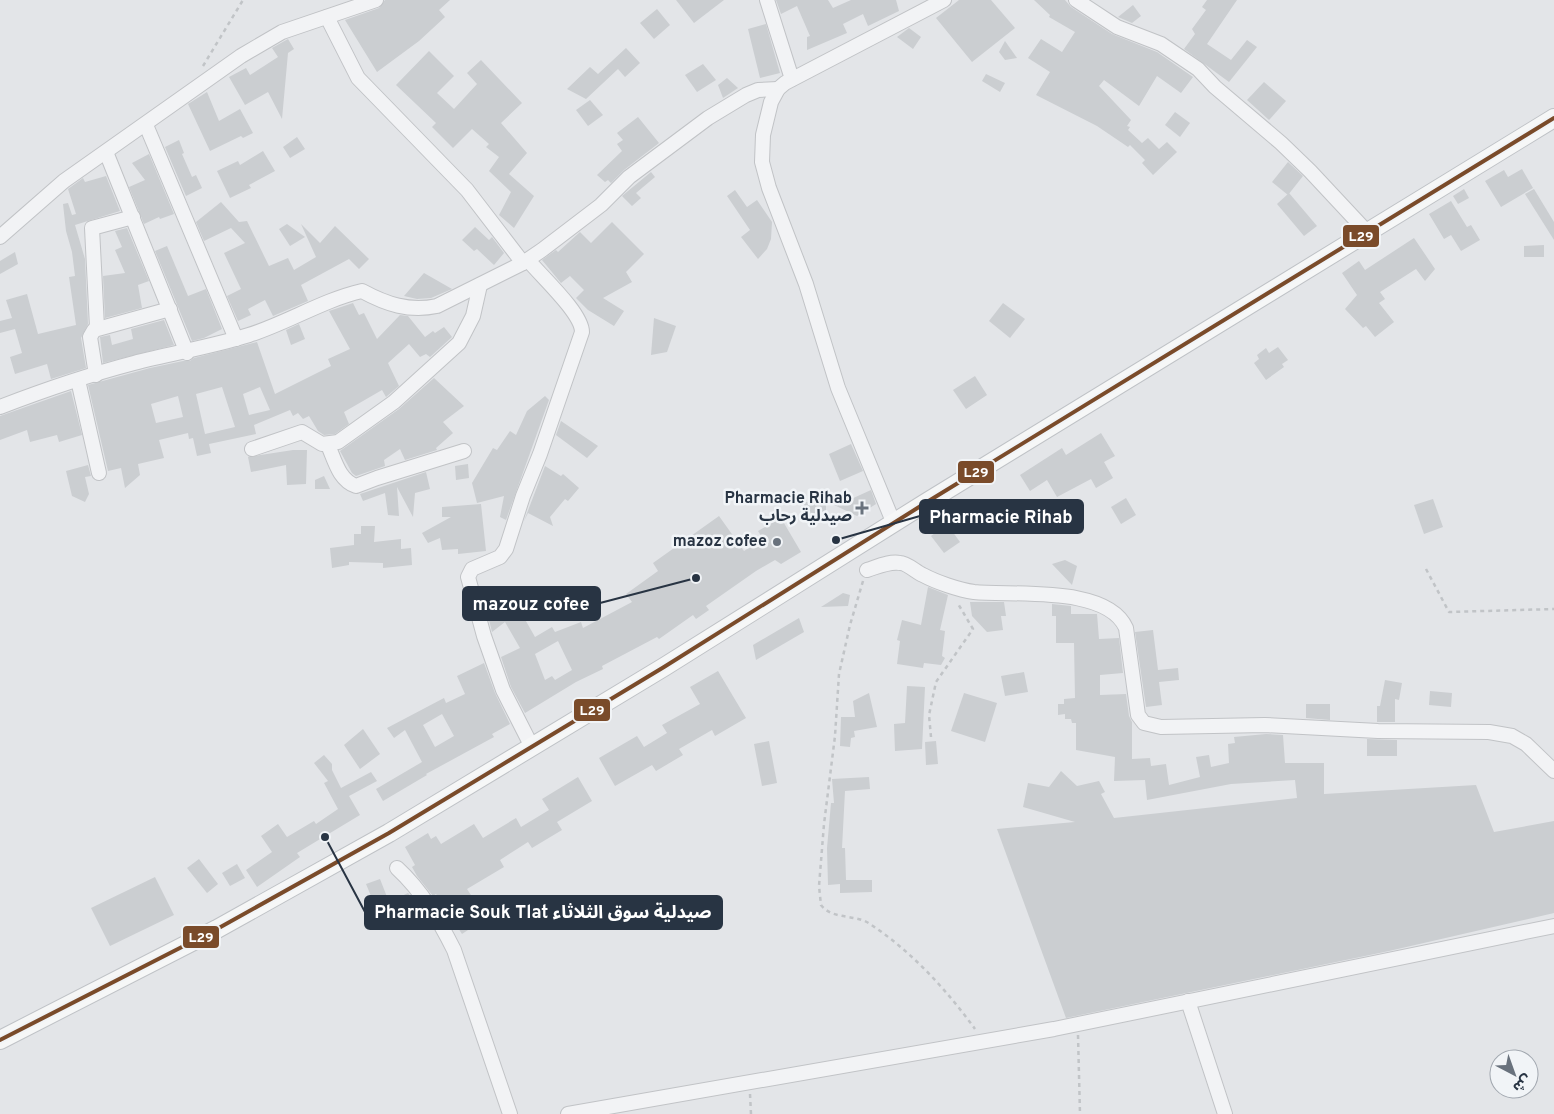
<svg xmlns="http://www.w3.org/2000/svg" width="1554" height="1114" font-family="Overpass,'Noto Sans Arabic',sans-serif">
<rect width="100%" height="100%" fill="#e3e5e8"/>
<g fill="#cbced1" fill-rule="evenodd">
<path d="M385,0H450L439,10L445,17L419,41L377,72L345,20L379,8Z"/>
<path d="M676,0H724L694,23Z"/>
<path d="M776,0H828L833,8L851,0H896L899,11L868,26L863,14L843,24L847,33L807,50V37L810,36L797,6L781,14Z"/>
<path d="M959,0H991L1015,28L972,62L936,18Z"/>
<path d="M1034,0H1065L1071,7L1112,34L1157,52L1193,77L1181,93L1157,76L1139,106L1104,80L1099,86L1131,120L1127,126L1130,127L1128,130L1142,143L1148,138L1159,149L1167,142L1177,152L1153,175L1142,163L1145,160L1130,145L1128,147L1097,126L1036,95L1050,72L1028,58L1041,39L1062,52L1075,32L1049,17L1050,15Z"/>
<path d="M1207,0H1237L1207,44L1231,60L1247,40L1257,47L1229,82L1184,49L1195,34L1192,29L1206,10L1202,7Z"/>
<path d="M1133,5L1141,16L1132,23L1118,17Z"/>
<path d="M657,9L670,25L654,39L640,23Z"/>
<path d="M766,24L780,73L760,78L748,29Z"/>
<path d="M909,28L921,37L913,49L897,37Z"/>
<path d="M288,39L294,49L288,53L282,119L268,92L245,105L229,77L246,68L250,75L278,57L272,48Z"/>
<path d="M1005,41L1017,58L1005,60L999,52Z"/>
<path d="M626,48L640,63L625,77L618,69L586,99L567,89L590,67L598,74Z"/>
<path d="M429,51L454,76L437,93L454,109L477,84L467,73L481,60L522,103L501,123L527,153L509,174L534,196L514,228L499,215L511,192L489,171L499,157L486,147L489,144L472,129L453,148L432,127L436,123L396,85Z"/>
<path d="M703,64L716,80L697,92L685,75Z"/>
<path d="M986,74L1005,83L1000,92L982,81Z"/>
<path d="M727,78L738,88L723,98L718,85Z"/>
<path d="M1264,82L1286,101L1269,120L1247,100Z"/>
<path d="M207,92L219,121L240,109L253,133L243,138L241,136L210,151L188,104Z"/>
<path d="M590,100L603,115L588,126L576,110Z"/>
<path d="M1175,112L1190,123L1180,137L1165,125Z"/>
<path d="M638,117L659,143L624,170L611,183L608,180L605,182L597,175L622,151L617,144L623,140L617,133Z"/>
<path d="M297,137L305,149L290,158L283,147Z"/>
<path d="M179,140L184,153L182,154L192,177L196,175L202,188L186,196L165,147Z"/>
<path d="M263,151L275,171L249,185L251,188L230,198L217,171L238,161L240,165Z"/>
<path d="M149,154L174,214L160,219L159,217L144,224L129,187L145,180L132,163Z"/>
<path d="M1288,162L1303,176L1288,195L1272,182Z"/>
<path d="M1522,169L1533,188L1501,207L1485,181L1504,170L1508,177Z"/>
<path d="M651,172L655,177L636,193L641,198L632,206L622,196Z"/>
<path d="M106,176L120,211L75,225L85,259L88,324L81,338L86,368L51,379L47,364L15,374L10,357L22,353L15,329L0,333V321L12,318L6,300L27,294L38,334L76,325L69,277L75,276L72,252L66,231L63,204L68,203L72,215L76,214L68,189L83,178L85,182Z"/>
<path d="M1464,189L1469,198L1458,204L1453,196Z"/>
<path d="M1534,189L1554,222V240L1525,194Z"/>
<path d="M735,190L747,207L757,200L772,222L771,239L767,249L758,259L741,237L750,230L727,196Z"/>
<path d="M1289,193L1317,226L1304,236L1277,204Z"/>
<path d="M1451,201L1467,227L1471,225L1480,240L1461,251L1451,235L1444,239L1429,214Z"/>
<path d="M221,202L239,222L247,221L269,266L288,258L294,270L316,257L301,224L320,243L335,226L369,259L359,269L349,259L301,285L308,301L273,316L265,300L248,309L251,315L238,321L227,296L241,289L224,253L245,243L231,228L204,241L196,222Z"/>
<path d="M612,222L644,254L626,272L632,282L603,298L624,311L614,326L588,310L576,298L584,290L570,276L561,283L542,260L556,250L558,252L580,232L591,243Z"/>
<path d="M287,224L305,237L290,246L279,229Z"/>
<path d="M475,227L489,240L492,237L504,253L494,265L477,249L474,251L462,240Z"/>
<path d="M127,228L149,281L138,285L142,308L105,318L103,276L125,273L115,250L122,247L115,231Z"/>
<path d="M1414,238L1435,269L1425,281L1416,269L1380,292L1385,299L1379,303L1394,322L1375,337L1366,326L1363,328L1345,309L1357,295L1342,273L1359,261L1365,270Z"/>
<path d="M1544,245V257H1524V246Z"/>
<path d="M167,246L188,296L206,289L222,329L204,338L192,341L155,251Z"/>
<path d="M15,252L18,264L0,274V261Z"/>
<path d="M424,273L452,289L431,298L417,299L404,296Z"/>
<path d="M353,303L359,315L364,313L377,339L400,315L408,316L425,337L433,331L435,333L444,327L452,337L430,357L426,354L420,357L409,344L388,363L399,386L386,397L382,390L344,412L349,424L335,434L324,435L318,431L309,416L303,419L298,413L293,416L290,410L254,425L256,434L209,444L211,453L197,456L193,438L189,439L188,433L159,440L164,458L138,464L140,475L125,488L121,468L108,471L88,385L150,368L183,361H190L194,358L257,342L275,394L331,366L328,359L350,349L329,311ZM222,387L235,427L205,434L196,394ZM260,387L270,410L249,415L243,394ZM178,396L183,417L156,423L151,404Z"/>
<path d="M1003,303L1025,319L1010,338L989,321Z"/>
<path d="M654,318L676,326L667,352L651,355Z"/>
<path d="M164,320L174,345L103,363L100,337L110,335L112,345L133,339L131,329Z"/>
<path d="M299,324L305,339L291,345L286,330Z"/>
<path d="M1278,347L1288,360L1282,364L1284,367L1266,380L1254,363L1259,359L1257,355L1266,348L1269,353Z"/>
<path d="M975,376L987,395L966,409L953,390Z"/>
<path d="M434,378L464,406L443,422L453,433L436,448L437,450L405,460L400,449L384,460L385,466L356,476L352,473L340,451L399,409Z"/>
<path d="M71,391L82,435L59,442L57,435L30,442L27,430L0,440V416Z"/>
<path d="M545,396L549,400L506,520L500,517L504,496L477,503L472,483L493,448L497,450L510,431L516,435L527,411Z"/>
<path d="M561,421L598,446L587,458L556,435Z"/>
<path d="M1101,433L1115,456L1104,462L1113,478L1096,488L1091,479L1057,497L1047,480L1030,491L1020,475L1062,448L1066,455Z"/>
<path d="M851,444L863,471L840,481L829,454Z"/>
<path d="M293,450H307L306,484L287,485L286,465L251,472L248,457Z"/>
<path d="M468,464L469,478L456,480L455,466Z"/>
<path d="M88,465L91,476L85,477L89,494L85,502L72,496L66,471Z"/>
<path d="M545,466L561,476L563,474L579,488L568,501L565,499L550,517L553,526L528,513L524,521Z"/>
<path d="M426,472L430,489L415,493L413,517L397,487L399,516L388,515L385,493L363,501L360,494Z"/>
<path d="M324,476L330,489H315V480Z"/>
<path d="M871,490L876,504L857,516L828,502H850L849,500Z"/>
<path d="M1126,498L1136,515L1121,524L1111,507Z"/>
<path d="M1433,499L1443,527L1424,534L1414,505Z"/>
<path d="M804,502H826V518H803Z"/>
<path d="M481,504L486,551L458,554V549L442,550L440,538L428,543L422,533L451,517H442V507Z"/>
<path d="M719,516L744,551L763,539L758,531L781,518L801,552L781,564L775,560L756,571L706,606L709,610L696,619L693,615L659,639L657,637L602,666L603,669L576,682L525,713L511,687L501,657L520,648L505,622L492,632L488,616L501,607L506,614L518,607L535,637L552,627L555,632L581,622L583,628L632,602L626,594L658,571L653,563ZM558,641L572,670L555,680L552,676L545,680L535,654Z"/>
<path d="M947,524L960,542L944,553L931,536Z"/>
<path d="M361,526H375L374,542L401,539V549L411,548L412,565L383,568V563L349,562V565L332,568L330,548L354,545V534H361Z"/>
<path d="M1065,560L1077,566L1072,585L1052,564Z"/>
<path d="M928,587L948,595L940,630L945,631L942,656L945,658L941,665L924,663L923,668L897,664L900,641L897,640L902,620L921,625Z"/>
<path d="M843,593L850,595L848,606L821,607Z"/>
<path d="M970,602H1004L1006,616H1001L1003,630L987,632L972,616Z"/>
<path d="M1052,604L1071,606V614H1097L1099,639L1119,638L1123,673L1100,675V695L1126,694L1129,716L1132,722V759L1150,758L1151,766L1166,764L1169,785L1200,777L1196,757L1209,755L1211,767L1229,763L1228,744L1235,743L1234,737L1266,734L1283,735L1285,763H1324V794L1476,785L1494,832L1554,821V913L1389,951L1066,1018L997,829L1075,822L1023,807L1028,783L1049,787L1061,771L1077,786L1099,781L1105,792L1101,794L1114,818L1297,798L1295,780L1231,784L1147,800L1145,780L1114,781L1115,757L1076,750V723H1072L1071,719H1065V714L1058,715V704H1064V699L1075,698L1074,643H1056V616H1052Z"/>
<path d="M799,618L804,632L756,660L753,645Z"/>
<path d="M1153,630L1158,670L1178,668L1179,680L1159,682L1162,705L1146,707L1135,632Z"/>
<path d="M484,663L495,693L510,724L492,734L494,737L426,774L427,775L383,801L376,789L422,762L405,730L394,738L387,728L444,698L446,703L465,694L457,676ZM442,714L454,736L435,747L423,725Z"/>
<path d="M718,671L746,718L715,736L712,730L679,749L683,755L656,771L652,765L615,786L599,758L637,736L644,747L667,733L662,725L700,704L690,687Z"/>
<path d="M1024,672L1028,692L1005,696L1001,676Z"/>
<path d="M1385,680L1402,683L1399,700L1395,699V722H1377V706H1380Z"/>
<path d="M907,686L925,687L922,749L895,751L894,724L905,723Z"/>
<path d="M1430,691L1452,693L1451,707L1429,705Z"/>
<path d="M869,693L877,727L854,731L855,737L851,738L850,747L840,746L841,717H855L853,701Z"/>
<path d="M964,693L997,703L985,742L951,731Z"/>
<path d="M1306,704H1330V720L1306,718Z"/>
<path d="M363,729L380,754L360,769L344,745Z"/>
<path d="M1367,739L1397,740V756H1367Z"/>
<path d="M769,741L777,783L762,786L754,744Z"/>
<path d="M936,741L938,764L926,765L925,742Z"/>
<path d="M324,755L332,764V770L341,788L371,772L377,781L349,796L360,815L297,853L300,857L257,887L246,870L272,852L261,836L278,824L287,837L314,821L316,824L338,809L324,783L328,781L314,763Z"/>
<path d="M578,777L592,801L557,822L562,830L532,848L528,842L500,860L504,867L467,889L486,918L462,934L436,894L433,896L417,876L412,867L415,865L405,847L428,833L431,839L436,836L441,844L474,824L483,838L516,818L521,827L549,810L542,799Z"/>
<path d="M869,777L870,789L845,791L842,848H845L846,880H872V892L840,893V884L828,885L827,848L831,803H834L832,779Z"/>
<path d="M199,859L218,884L207,893L187,868Z"/>
<path d="M237,864L245,878L230,886L222,873Z"/>
<path d="M155,877L174,915L110,946L91,908Z"/>
<path d="M380,879L389,902L408,893L416,903L414,904L417,911L397,919L394,914L381,920L366,884Z"/>
</g>
<g fill="none" stroke-linecap="round" stroke-linejoin="round">
<g stroke="#c1c3c6" stroke-width="16">
<g id="minor">
<path d="M767,0L792,79"/>
<path d="M1076,0L1117,27L1161,44L1198,69L1215,87L1281,143L1310,171L1367,232"/>
<path d="M327,17L358,78L467,190L523,263"/>
<path d="M146,125L236,339"/>
<path d="M106,152L187,353"/>
<path d="M0,237L64,181L241,56L282,32L376,0"/>
<path d="M528,260C541,276 582,313 582,332L540,454L523,496L506,549L500,557L472,569L468,577L484,636L503,690L532,747"/>
<path d="M97,327L92,228L133,217"/>
<path d="M96,375L90,337L94,330L170,309"/>
<path d="M78,380L99,473"/>
<path d="M0,407C44,390 88,375 134,363C172,353 211,347 249,335C287,323 323,300 362,291C386,304 409,312 437,306L523,263L542,250L601,205L629,177L708,118L746,95L758,90L778,89"/>
<path d="M328,445C335,461 339,480 356,486L377,478L464,451"/>
<path d="M252,449L302,432L322,444L338,442L394,402L459,343L473,316L480,285"/>
<path d="M894,524L838,388L806,284L769,188L762,162L763,135L771,102L778,89L785,83L944,0"/>
<path d="M867,570C877,567 889,561 900,563C907,563 916,572 923,575C936,582 959,590 974,592C1013,596 1107,585 1126,628L1138,715L1144,723L1161,727L1265,725L1378,731L1489,732L1512,736L1526,744L1554,771"/>
<path d="M397,868C422,891 439,920 454,950L510,1114"/>
<path d="M1188,1001L1225,1114"/>
<path d="M568,1114L1054,1029L1554,926"/>
</g>
</g>
<g stroke="#bfc2c6" stroke-width="20">
<path id="major" d="M0,1040L217,929L389,833L664,667L927,502L1554,118"/>
</g>
<g stroke="#c1c4c7" stroke-width="2.5" stroke-dasharray="4 4" stroke-linecap="butt">
<path d="M203,66L243,0"/>
<path d="M1426,569L1449,612L1554,609"/>
<path d="M863,581L850,625L839,674L835,736L824,824L819,886L821,905C832,920 856,914 870,924C911,951 946,989 975,1029"/>
<path d="M931,737L929,715L936,682L973,629L957,602"/>
<path d="M1078,1035L1080,1114"/>
<path d="M750,1094L751,1114"/>
</g>
<use href="#minor" stroke="#f2f3f5" stroke-width="14"/>
<use href="#major" stroke="#f6f7f7" stroke-width="18"/>
<g stroke="#f1f4f7" stroke-width="8">
<path id="bus-1" d="M0,1040L217,929L389,833L664,667L927,502L1554,118"/>
</g>
<use href="#bus-1" stroke="#7a4b2a" stroke-width="4"/>
</g>
<g fill="#69727d" stroke="#f1f4f7" stroke-width="2">
<path d="M859.5 500.5h5v5h5v5h-5v5h-5v-5h-5v-5h5z"/>
<circle cx="777" cy="542" r="5"/>
</g>
<g text-anchor="middle" dominant-baseline="central" stroke-width="5" stroke-linejoin="round" paint-order="stroke">
<g font-size="16" font-weight="bold" fill="#283443" stroke="#f1f4f7" text-anchor="end">
<text x="852" y="499">Pharmacie Rihab<tspan x="852" dy="18">صيدلية رحاب</tspan></text>
<text x="767" y="542">mazoz cofee</text>
</g>
</g>
<path fill="none" stroke="#283443" stroke-width="2" d="M836 540L920 516M696 578L600 603M325 837L365 912"/>
<g fill="#283443" stroke="#f1f4f7" stroke-width="2">
<circle cx="836" cy="540" r="5"/>
<circle cx="696" cy="578" r="5"/>
<circle cx="325" cy="837" r="5"/>
</g>
<g fill="#283443" stroke="#283443" stroke-width="2">
<rect x="920" y="500" width="163" height="33" rx="5"/>
<rect x="463" y="587" width="137" height="33" rx="5"/>
<rect x="365" y="896" width="357" height="33" rx="5"/>
</g>
<g font-size="18" text-anchor="middle" font-weight="bold" fill="#fff">
<text x="1001" y="523">Pharmacie Rihab</text>
<text x="531" y="610">mazouz cofee</text>
<text x="543" y="918">Pharmacie Souk Tlat صيدلية سوق الثلاثاء</text>
</g>
<g stroke="#f1f4f7" stroke-width="2">
<rect x="1342" y="224" width="38" height="24" rx="5" fill="#7a4b2a"/>
<rect x="957" y="460" width="38" height="24" rx="5" fill="#7a4b2a"/>
<rect x="573" y="698" width="38" height="24" rx="5" fill="#7a4b2a"/>
<rect x="182" y="925" width="38" height="24" rx="5" fill="#7a4b2a"/>
</g>
<g font-size="14" text-anchor="middle" font-weight="bold" fill="#fff">
<text x="1361" y="241">L29</text>
<text x="976" y="477">L29</text>
<text x="592" y="715">L29</text>
<text x="201" y="942">L29</text>
</g>
<g transform="translate(1514 1074) rotate(139)"><circle r="24" fill="#f1f4f7" stroke="#a1a7af"/>
<path d="M0-4L9 19L0 12L-9 19Z" fill="#69727d"/>
<text y="-8" font-size="14" font-weight="bold" text-anchor="middle" fill="#283443">ش</text>
</g>
</svg>
